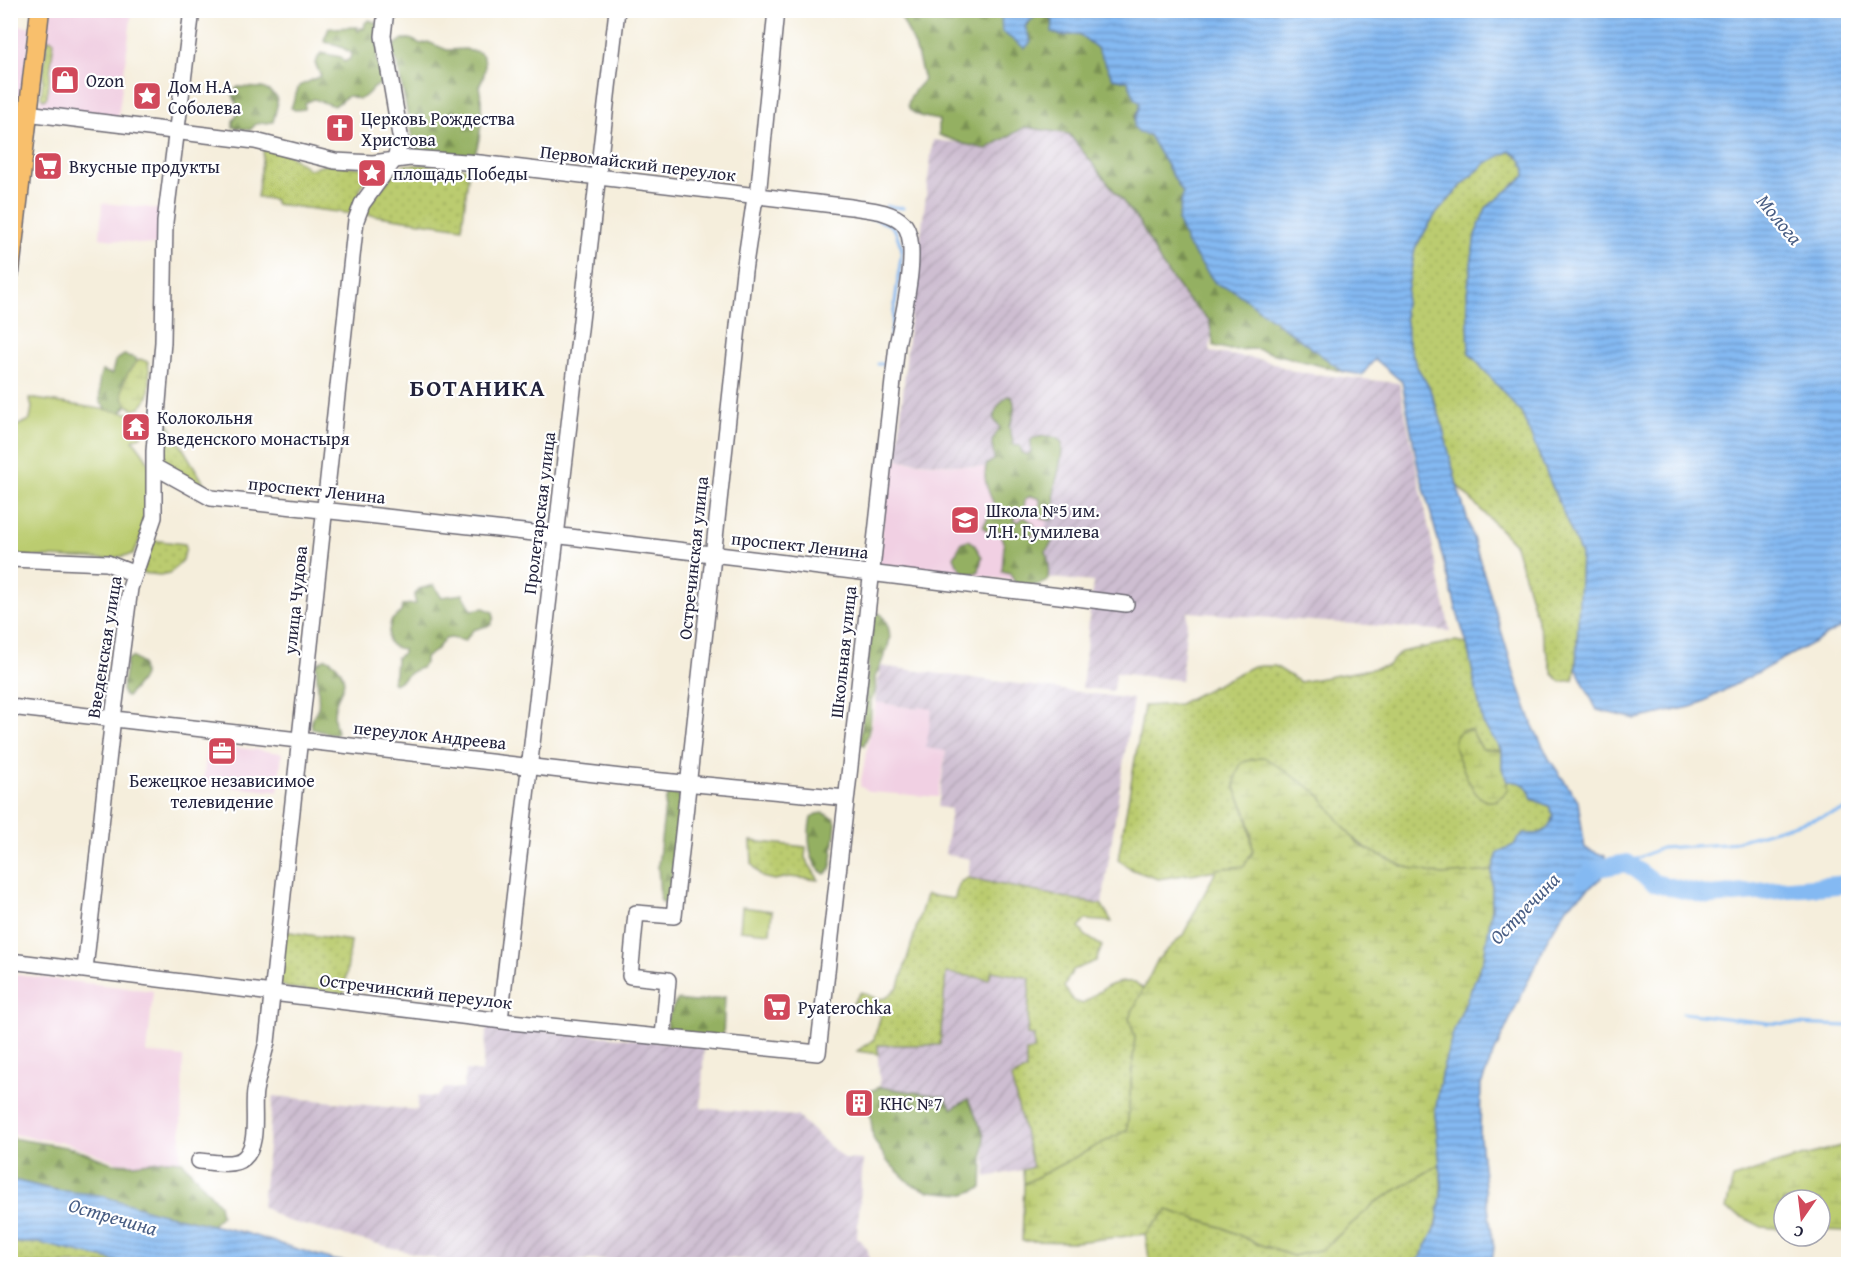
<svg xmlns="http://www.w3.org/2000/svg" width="1859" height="1275" font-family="'Gentium Book Plus',serif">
<defs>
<pattern id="industrial-furrows" width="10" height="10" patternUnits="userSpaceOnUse" patternTransform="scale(1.5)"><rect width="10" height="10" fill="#cebed1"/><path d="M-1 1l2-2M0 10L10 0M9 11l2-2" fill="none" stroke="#b1a3b4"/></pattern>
<pattern id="grass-dots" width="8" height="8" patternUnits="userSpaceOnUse" patternTransform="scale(1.5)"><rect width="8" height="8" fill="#bbcc6f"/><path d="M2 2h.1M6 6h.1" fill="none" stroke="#a0af61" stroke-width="1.8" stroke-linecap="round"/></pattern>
<pattern id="forest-firs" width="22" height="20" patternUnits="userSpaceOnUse" patternTransform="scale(1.5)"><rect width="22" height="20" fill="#94b062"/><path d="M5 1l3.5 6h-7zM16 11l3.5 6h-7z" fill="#788f52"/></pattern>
<pattern id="wetland-marsh" width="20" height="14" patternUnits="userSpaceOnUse" patternTransform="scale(1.5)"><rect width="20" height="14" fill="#bbcc6f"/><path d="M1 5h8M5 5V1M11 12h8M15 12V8" fill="none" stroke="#a0af61"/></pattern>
<pattern id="water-rules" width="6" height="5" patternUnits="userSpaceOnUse" patternTransform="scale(1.5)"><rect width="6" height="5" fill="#84b9f2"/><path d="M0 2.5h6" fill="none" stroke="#6c96c5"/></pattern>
</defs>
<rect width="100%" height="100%" fill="#fff"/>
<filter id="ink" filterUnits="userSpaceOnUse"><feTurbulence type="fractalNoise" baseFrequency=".0167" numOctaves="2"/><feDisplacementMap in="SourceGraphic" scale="12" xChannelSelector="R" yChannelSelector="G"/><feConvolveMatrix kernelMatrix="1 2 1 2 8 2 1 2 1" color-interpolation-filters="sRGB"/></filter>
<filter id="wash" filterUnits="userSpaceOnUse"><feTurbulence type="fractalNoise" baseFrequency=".008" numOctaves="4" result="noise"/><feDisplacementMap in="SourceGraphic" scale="24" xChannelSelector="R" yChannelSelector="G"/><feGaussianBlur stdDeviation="1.35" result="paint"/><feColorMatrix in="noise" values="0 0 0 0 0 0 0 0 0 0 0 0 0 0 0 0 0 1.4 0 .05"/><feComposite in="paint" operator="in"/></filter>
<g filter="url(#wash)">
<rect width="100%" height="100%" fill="#f5eedc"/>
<g fill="#f1d0e3">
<path d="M50,11H132L118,118L39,109Z"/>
<path d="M11,25L31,27L21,105L11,104Z"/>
<path d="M102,203L162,209L160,246L100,238Z"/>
<path d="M889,460L1050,473L1042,583L878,567Z"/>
<path d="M876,702L918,709L919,707L932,708L946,751L938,797L870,792L860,786Z"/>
<path d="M207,744L282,753L278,792L203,784Z"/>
<path d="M11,974L153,991L147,1053L183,1057L180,1166L118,1162L66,1143L11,1134Z"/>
</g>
<g fill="url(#industrial-furrows)">
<path d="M1029,123L1072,131L1213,319L1210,352L1264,360L1296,372L1399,383L1450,631L1188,612L1181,680L1116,673L1113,691L1082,688L1093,582L1042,577L1050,473L897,460L909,328L933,140L980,145Z"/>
<path d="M880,666L1133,699L1102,905L968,878L970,859L945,854L951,809L938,807L946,751L926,748L932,709L919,707L918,709L875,702Z"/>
<path d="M991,971L1030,978L1027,1035H1034V1051H1026L1027,1115L1033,1168L986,1177L984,1135L968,1099L952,1109L945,1097L880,1087L877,1045H939L945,973L989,979Z"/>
<path d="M487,1025L704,1046L701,1108L797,1116L844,1159L863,1160L857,1237L868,1250L870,1264H798L681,1255H655L630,1259L455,1264L284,1220L262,1206L273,1096L417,1110L419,1096L437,1097L445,1088L463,1089L466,1070L482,1072Z"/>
</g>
<g fill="url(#grass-dots)" stroke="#6e7755" stroke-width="1.5">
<path d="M49,39L54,41L47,97L44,100L41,97L47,42Z"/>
<path d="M264,147L290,155L309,169L329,164L371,169L369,174L363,182L352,214L275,204V200L257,197Z"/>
<path d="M1511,151C1522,158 1525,163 1525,176L1486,208L1469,353L1521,412L1581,555L1576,668L1573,680L1561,682L1553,674L1515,545L1457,485L1440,417L1429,387L1417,367L1409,345L1404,309L1415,248L1435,215L1464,183L1486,162Z"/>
<path d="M407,165H427L469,169L462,228L363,214L398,167Z"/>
<path d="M166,420L208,490L162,463C157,449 161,433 166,420Z"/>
<path d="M152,540L185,544L186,547L183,560L170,573L160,575L142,573Z"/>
<path d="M1456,641L1467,644L1483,724L1502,751L1482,749L1471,730H1465L1506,791L1507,781C1522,781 1529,785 1532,799L1549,806L1553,816C1549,833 1539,836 1523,833L1514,845L1498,853L1492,871C1476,872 1456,877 1440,875C1409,871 1374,857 1351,836L1235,788L1247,816L1253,850L1244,866L1158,879L1133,870L1118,860L1144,706L1179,704L1253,666H1275L1300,682L1387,666L1401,652Z"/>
<path d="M751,841L806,847L805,858L819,880L789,877L774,880L762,877L752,864Z"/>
<path d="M968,878L1102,905L1112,922L1085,920L1079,928L1086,936L1102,946L1096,961L1073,970L1064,987L1074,1001L1083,1004C1101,989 1112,980 1135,982L1144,990L1129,1018L1135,1037L1127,1131L1024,1184L1023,1170L1033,1167L1011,1078L1026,1070V1051L1034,1050V1036L1027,1035L1030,978L992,971L989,979L946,973L940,1045H878V1054L857,1051L874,1039L881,1015L870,1006L853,1003L861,992L877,999L886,998L899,986L926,895L954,899L960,882Z"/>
<path d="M283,931L351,941L344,994L289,988L280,985Z"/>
<path d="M1440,1164C1444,1200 1439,1237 1414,1264H1150L1145,1233L1168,1210L1224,1228L1258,1244L1293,1256L1323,1249L1376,1202Z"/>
<path d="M11,1243H39L128,1264H11Z"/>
</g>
<g fill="url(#forest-firs)" stroke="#5b694e" stroke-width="1.5">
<path d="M898,11H990L1001,14L1031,42L1025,27L1038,11L1047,14L1061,36L1079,34L1097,48L1113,78L1128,81L1135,98L1140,103L1139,109L1134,117L1140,133L1149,135L1183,193L1178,221L1187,244L1216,284L1233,290L1344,372L1256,349L1230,350L1214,346L1209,320L1187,299L1162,265L1140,223L1069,134L1025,127L986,149L964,144L939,135V120C905,115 898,106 924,80L915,46Z"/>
<path d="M369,20L377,23L379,50L376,60L381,69L380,72L384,74V83C374,85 371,92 364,97C358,101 355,97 350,96C344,96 339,104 334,106L314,99L305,103V109L295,110L291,108L299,86L321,76L315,63L321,53L341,57L344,62L350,59L351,53L338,45L325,42L324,40L329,28L358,27L357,30L359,31L361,28L364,29L365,23Z"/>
<path d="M403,39H410L421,44L428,42L447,50L466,49L470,51C491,49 486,74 479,86C483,103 482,137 475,153L466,157L420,154L415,150L397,62L392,51L396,44Z"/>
<path d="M238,87L262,88L269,91L277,97V106L273,122L256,124L250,130L233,127V121L239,111L232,92Z"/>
<path d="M124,355L136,358L137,363C134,377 133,402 121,412L108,411L100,402L99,379L102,371L112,374L115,361Z"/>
<path d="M1008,396L1012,397C1016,405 1014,419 1009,426L1014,445L1020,446L1022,453L1026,455L1031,452V439C1042,436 1055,433 1062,443C1063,458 1058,472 1055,486C1053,498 1057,508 1052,520L1042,519L1039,514L1040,499L1031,496L1025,499L1024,510L1013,520L1018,522L1024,517L1033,523L1036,530L1031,536L1034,541L1038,538H1052L1054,539L1046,551L1049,565L1048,580C1041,587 1032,584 1023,587L1015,583L1010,573L1002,571L1004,545L999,530L994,529L990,533L983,527L988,517H999V512L996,510C990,494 981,480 987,464L994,460L992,441L1000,427C999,426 994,420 994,419C993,411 1003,399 1008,396Z"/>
<path d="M968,540L974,544L982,557L979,571L975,573L965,574L957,564L954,557L962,542Z"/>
<path d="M434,585L441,597L463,594L472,610L484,608L493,612L494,617L491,625L473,630L465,641L451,638L445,639L435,651L425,658V663L421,668C407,671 404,681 394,684L392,682L395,673L396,658L403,653V649C383,647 388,637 391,621L401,612L402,605L416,604L414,596L419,589Z"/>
<path d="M878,613L882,615C897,638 887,647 879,669C878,672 875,675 875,678C875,687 878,692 871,700C871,716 871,730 864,745L860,744L873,617Z"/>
<path d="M132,657L142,664L143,675L140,681L127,697L124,696L122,690L127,660Z"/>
<path d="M326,658C337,663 348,676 342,689C340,694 337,698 336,703C333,712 334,723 337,732L335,735L312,729C310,715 314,718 318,707C320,702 316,672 316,664Z"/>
<path d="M671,793L678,795L683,801L669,901L663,903L660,899L658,865L666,798Z"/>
<path d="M823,813L834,818L836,823L831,869L825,874C808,865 807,835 811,818L816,814Z"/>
<path d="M725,997L723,1036L716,1040L667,1032V1019L677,1000L694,1002Z"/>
<path d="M880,1087L945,1097L952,1109L968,1099L984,1135L982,1188L965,1194L948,1193L928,1191L911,1184L887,1161L873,1138L868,1092Z"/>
<path d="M11,1138L72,1148L112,1163L134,1164L166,1160L182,1161L219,1204L221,1216L212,1225L17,1181L11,1182Z"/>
</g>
<g fill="url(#wetland-marsh)" stroke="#6e7755" stroke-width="1.5">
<path d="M140,359L148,362C151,378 153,406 134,410C112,398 125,372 140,359Z"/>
<path d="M1465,730H1471L1482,749L1502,751V768L1507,781V791C1483,818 1470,786 1462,766C1459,758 1452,748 1455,739C1457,734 1460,731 1465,730Z"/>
<path d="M1264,757L1318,793L1351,836L1361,846L1402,866L1442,875L1492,871V908L1484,958L1454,1030L1441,1075L1435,1114L1440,1164L1376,1202L1323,1249L1293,1256L1258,1244L1224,1228L1168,1210L1145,1234L1075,1242L1022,1241L1024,1184L1127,1130L1135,1037L1129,1018L1158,959L1183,935L1217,869L1244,866L1253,851C1251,839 1251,827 1247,816C1239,791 1227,790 1242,762Z"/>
<path d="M1848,1144V1231L1820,1230V1200H1784V1229L1762,1227L1726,1209L1733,1178L1779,1163Z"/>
</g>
<g fill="#bbcc6f" stroke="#6e7755" stroke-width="1.5">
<path d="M29,398L154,417L151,429L133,440C139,448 148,458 151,468C157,489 144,535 133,554L108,559L11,556L10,458L14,427L30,420L32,407Z"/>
<path d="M742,907L772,911L770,933L740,930Z"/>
</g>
<g fill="url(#water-rules)" stroke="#536e96" stroke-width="1.5">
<path d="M990,11H1848V624L1695,706L1636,719L1597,710L1576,668L1581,555L1521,412L1469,353L1467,293L1475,235L1486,208L1525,176C1525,163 1522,158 1510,151L1486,163L1464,183L1435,215L1415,248L1404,309L1409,345L1417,367L1429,387L1440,417L1457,485L1515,676L1533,726L1550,760L1578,801L1585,848L1605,856L1601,878L1567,907L1548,938L1491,1060L1481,1085L1480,1137L1485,1186L1494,1248L1492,1260L1497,1264H1414L1421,1256L1437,1225L1442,1186L1435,1114L1441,1075L1454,1030L1484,958L1492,908V871L1498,853L1514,845L1523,833C1539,836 1549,833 1553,816L1549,806L1532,799C1529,785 1522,781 1507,781L1502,768V751L1483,724L1467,644L1459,619L1417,462L1402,382L1375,359L1362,375L1344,372L1233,290L1216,284L1187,244L1178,221L1183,193L1149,135L1140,133L1134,127C1134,117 1139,112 1140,103L1135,98L1128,81L1113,78L1097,48L1079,34L1061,36L1052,32L1053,21L1047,14L1038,11L1033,15L1034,18L1027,23L1025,27L1031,42L1025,48L1002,32L1001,14Z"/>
<path d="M17,1181L54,1190L99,1195L159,1213L242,1232L333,1260L358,1264H128L39,1243H11V1182Z"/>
</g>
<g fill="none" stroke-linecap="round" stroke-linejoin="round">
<g stroke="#84b9f2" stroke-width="3">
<path d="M886,206L903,208"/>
<path d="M849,215L876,219L890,225L895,230L902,249L887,364H878"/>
<path d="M472,518L548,526"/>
<path d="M1627,863L1661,848L1727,844L1848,809"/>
<path d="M1683,1013L1767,1023L1848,1026"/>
</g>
<path stroke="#84b9f2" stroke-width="18" d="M1584,879L1593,869L1627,863L1654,883L1710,896L1848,884"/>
</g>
</g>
<g filter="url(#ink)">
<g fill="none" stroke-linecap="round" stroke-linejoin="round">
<g stroke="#6c6973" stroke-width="18">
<g id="minor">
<path d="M10,111L255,141L335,161L373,163L410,158L480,163L851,207C867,210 890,210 903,223C922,243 902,319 897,345L818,1053L511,1022L10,961"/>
<path d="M155,467L211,498L570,537L1126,604"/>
<path d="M10,559L107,563L135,574"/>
<path d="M10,707L630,778L846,798"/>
<path d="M85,969L112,726L130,588L154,517V451L163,342L165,222L192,10"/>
<path d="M500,1020L617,10"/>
<path d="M663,1037L668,980L630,976L636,913L674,916L744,271L754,204L758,197L776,10"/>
<path d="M199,1161C211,1162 234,1167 244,1158C260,1144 252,1110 255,1091C258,1075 263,1058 267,1042L356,220L362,204L394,160L401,141L383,36L386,10"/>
</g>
</g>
<g stroke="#6c6973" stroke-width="21">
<path id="major" d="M10,272L40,10"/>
</g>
<use href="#minor" stroke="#fff" stroke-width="15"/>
<use href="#major" stroke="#f8bf6c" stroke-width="18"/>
</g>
</g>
<defs>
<g id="shop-square" transform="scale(1.5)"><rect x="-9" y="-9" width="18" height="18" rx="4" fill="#d1495b" stroke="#fff"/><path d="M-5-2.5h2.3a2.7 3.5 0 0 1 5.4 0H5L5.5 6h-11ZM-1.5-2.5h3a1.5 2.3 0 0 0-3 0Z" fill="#fff"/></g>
<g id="sight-square" transform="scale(1.5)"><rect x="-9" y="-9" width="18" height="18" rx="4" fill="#d1495b" stroke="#fff"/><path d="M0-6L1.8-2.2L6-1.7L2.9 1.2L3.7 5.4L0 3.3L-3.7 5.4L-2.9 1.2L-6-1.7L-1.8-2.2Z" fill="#fff"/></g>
<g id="church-square" transform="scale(1.5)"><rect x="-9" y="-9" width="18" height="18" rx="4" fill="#d1495b" stroke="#fff"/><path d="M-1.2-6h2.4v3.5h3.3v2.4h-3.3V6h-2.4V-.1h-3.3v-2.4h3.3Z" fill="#fff"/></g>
<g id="supermarket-square" transform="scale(1.5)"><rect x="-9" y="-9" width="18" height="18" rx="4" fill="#d1495b" stroke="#fff"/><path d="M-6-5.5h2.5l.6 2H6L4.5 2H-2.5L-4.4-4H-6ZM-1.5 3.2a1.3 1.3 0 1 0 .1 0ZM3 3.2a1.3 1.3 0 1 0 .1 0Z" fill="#fff"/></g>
<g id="temple-square" transform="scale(1.5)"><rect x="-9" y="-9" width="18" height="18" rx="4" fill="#d1495b" stroke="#fff"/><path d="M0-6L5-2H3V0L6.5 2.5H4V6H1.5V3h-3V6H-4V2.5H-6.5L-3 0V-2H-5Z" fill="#fff"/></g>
<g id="school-square" transform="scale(1.5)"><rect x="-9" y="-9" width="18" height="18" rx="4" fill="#d1495b" stroke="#fff"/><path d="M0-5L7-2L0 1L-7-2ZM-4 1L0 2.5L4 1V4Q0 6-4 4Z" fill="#fff"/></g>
<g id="office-square" transform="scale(1.5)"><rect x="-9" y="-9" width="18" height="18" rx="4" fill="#d1495b" stroke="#fff"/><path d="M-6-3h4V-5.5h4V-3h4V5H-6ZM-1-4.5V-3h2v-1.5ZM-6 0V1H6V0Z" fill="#fff"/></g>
<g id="building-square" transform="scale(1.5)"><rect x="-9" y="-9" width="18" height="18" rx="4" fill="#d1495b" stroke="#fff"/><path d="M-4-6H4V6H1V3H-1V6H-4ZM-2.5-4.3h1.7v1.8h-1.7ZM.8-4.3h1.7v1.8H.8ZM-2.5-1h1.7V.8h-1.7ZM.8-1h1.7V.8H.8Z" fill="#fff"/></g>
</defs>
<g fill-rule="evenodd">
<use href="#shop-square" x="65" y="80"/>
<use href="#sight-square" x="147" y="96"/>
<use href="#church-square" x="340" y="128"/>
<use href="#supermarket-square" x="48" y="166"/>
<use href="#sight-square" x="372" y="173"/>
<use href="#temple-square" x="136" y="427"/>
<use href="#school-square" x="965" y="520"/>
<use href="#office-square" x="222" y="751"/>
<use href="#supermarket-square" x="777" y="1007"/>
<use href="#building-square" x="859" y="1103"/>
</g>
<g text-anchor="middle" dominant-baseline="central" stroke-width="4.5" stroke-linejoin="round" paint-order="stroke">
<g font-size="18" fill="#22223b" stroke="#fff" text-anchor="start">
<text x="86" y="80">Ozon</text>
<text x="168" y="86">Дом Н.А.<tspan x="168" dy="21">Соболева</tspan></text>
<text x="361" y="118">Церковь Рождества<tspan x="361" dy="21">Христова</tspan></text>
<text x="69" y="166">Вкусные продукты</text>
<text x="393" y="173">площадь Победы</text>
<text x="157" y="417">Колокольня<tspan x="157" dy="21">Введенского монастыря</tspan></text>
<text x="986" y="510">Школа №5 им.<tspan x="986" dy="21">Л.Н. Гумилева</tspan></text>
<text x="222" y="780" text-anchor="middle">Бежецкое независимое<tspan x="222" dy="21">телевидение</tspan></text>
<text x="798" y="1007">Pyaterochka</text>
<text x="880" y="1103">КНС №7</text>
</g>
<g font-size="18" fill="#22223b" stroke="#fff">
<text transform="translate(638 163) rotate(7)">Первомайский переулок</text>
<text transform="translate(317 490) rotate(6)">проспект Ленина</text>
<text transform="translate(539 513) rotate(-83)">Пролетарская улица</text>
<text transform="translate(800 545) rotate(6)">проспект Ленина</text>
<text transform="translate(693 558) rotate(-84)">Остречинская улица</text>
<text transform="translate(295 600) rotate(-84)">улица Чудова</text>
<text transform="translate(104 647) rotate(-81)">Введенская улица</text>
<text transform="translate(843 652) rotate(-84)">Школьная улица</text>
<text transform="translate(430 735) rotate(6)">переулок Андреева</text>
<text transform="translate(416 991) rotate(7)">Остречинский переулок</text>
</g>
<g font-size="20" font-style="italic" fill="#495e84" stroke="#fff">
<text transform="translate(1780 219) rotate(50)">Молога</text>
<text transform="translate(1524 908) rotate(-46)">Остречина</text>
<text transform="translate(113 1216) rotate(16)">Остречина</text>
</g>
<g font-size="24" font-weight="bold" letter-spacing="1.5" fill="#22223b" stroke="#fff">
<text x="478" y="387">БОТАНИКА</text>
</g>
</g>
<rect width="1859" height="1275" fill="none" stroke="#fff" stroke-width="36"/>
<g transform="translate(1802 1218) rotate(194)"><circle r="28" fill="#ffffff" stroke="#a7a7b1" stroke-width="1.5"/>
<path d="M0-4.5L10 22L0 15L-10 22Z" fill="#d1495b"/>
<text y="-9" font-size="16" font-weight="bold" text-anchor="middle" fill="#22223b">С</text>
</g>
</svg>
